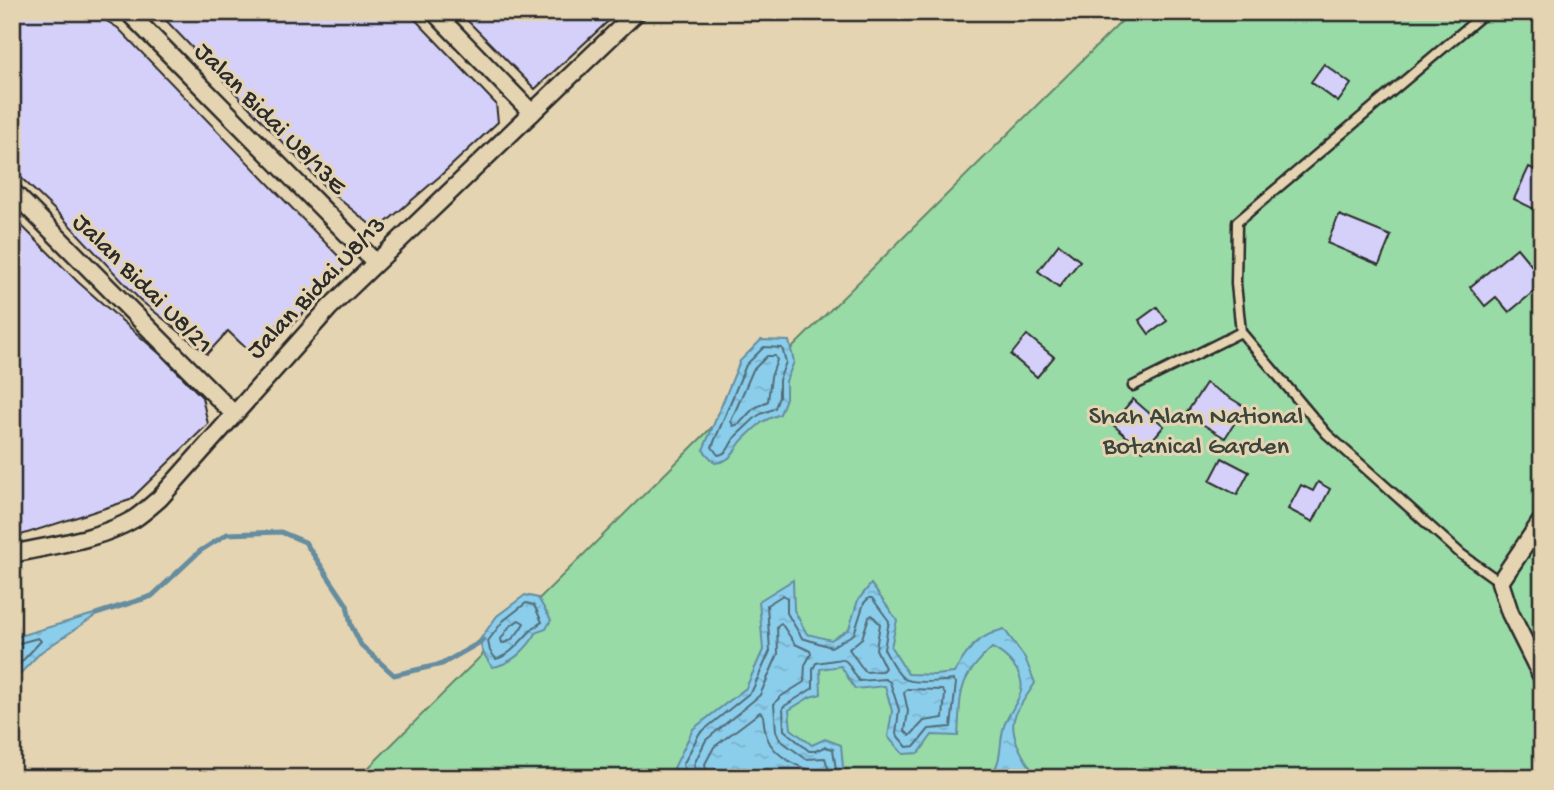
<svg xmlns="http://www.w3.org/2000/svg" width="1554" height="790" font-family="'Gochi Hand',sans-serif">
<defs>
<pattern id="water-ripples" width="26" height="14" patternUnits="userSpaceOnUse" patternTransform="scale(1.75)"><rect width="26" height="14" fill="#8bceec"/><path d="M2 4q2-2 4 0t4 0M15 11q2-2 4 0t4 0" fill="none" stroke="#78b1cb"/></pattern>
</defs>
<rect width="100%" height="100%" fill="#e5d4b1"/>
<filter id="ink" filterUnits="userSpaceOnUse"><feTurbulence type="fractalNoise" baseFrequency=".0143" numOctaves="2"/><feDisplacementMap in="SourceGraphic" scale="14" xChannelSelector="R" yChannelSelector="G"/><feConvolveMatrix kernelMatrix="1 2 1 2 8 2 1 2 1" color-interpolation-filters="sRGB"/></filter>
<g filter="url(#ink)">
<path fill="#98dba7" stroke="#628369" stroke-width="2" d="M1131,12H1542V778H358Z"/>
<g fill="url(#water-ripples)" stroke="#658d9f" stroke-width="2">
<path d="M761,340L789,341L794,362L786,381V398L780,414C774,417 765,419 760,424C756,427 742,440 740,443C732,455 730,461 715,463L703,450L740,361Z"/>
<path d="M793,580L794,610L807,634L831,640L849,629L858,600L871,584L897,620L891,647L908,674L935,675L954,673C969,649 975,637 1004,629L1025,658L1035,683C1029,693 1019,705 1015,716C1007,736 1027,762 1037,778H988C1004,761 998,747 1004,726C1008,714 1018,703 1021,691C1025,673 1007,655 992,648C957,680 961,691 958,736L932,735L919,753L903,754L888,737L892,711L885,686L855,689L841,666L820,669L821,694L810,697L789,710L791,729L812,745L825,739L841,745L843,767L856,778H684L674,768L693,729L746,688L763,650L759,601Z"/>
<path d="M525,595L538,598L551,620L546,629L537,632C528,647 512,665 492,667L484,654L479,641L497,616Z"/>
<path d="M101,612L41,652L12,682V638Z"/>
</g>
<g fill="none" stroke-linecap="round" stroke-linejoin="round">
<g stroke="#516c78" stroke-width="2">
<path d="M764,347L782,348L786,362L779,380V397L775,408C770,411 764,412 759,415C752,420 744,429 737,435C729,442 731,453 718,455L712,447L746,365Z"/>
<path d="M767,356H775L777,360L771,377L768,401L753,409L739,424L733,426L731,421L753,370Z"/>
<path d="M526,603L534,605L542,622C525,631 517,653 496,659L490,651L488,641L503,621Z"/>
<path d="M872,615L880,624L876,649L885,668L882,671L865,672L849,649L862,638L869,617Z"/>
<path d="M519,620L524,623C519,632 512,643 502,643L501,639L509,627Z"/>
<path d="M12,645L38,638L41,641L12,672"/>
<path d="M907,689L942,690L945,694L943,718L924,721L910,736L905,731L908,711L904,693Z"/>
<path d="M688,778L683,765L699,734L752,691L770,651L767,605L783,595L787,598V613L802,638L831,647L854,634L864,603L869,598H872L889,621L884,649C889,658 895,671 903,678C911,685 942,681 953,680L956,683L951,727L929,729L915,746L907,747L896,734L899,710L890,682L885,679L859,681L847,662L842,659L816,663L813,669V688L783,707L784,730L809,751H815L825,747L833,749L836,770L844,778"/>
<path d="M697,778L694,764L706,740L760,695L778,654L777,626L781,623L795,644L810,651L811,654L805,665L804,682L780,697L774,704L776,731L780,740L806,759L825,758L831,778"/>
<path d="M707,778L705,764L714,747L760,712L763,715C764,722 764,730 767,737C773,755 799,769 816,771L819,778"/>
</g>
<path stroke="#658d9f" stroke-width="5" d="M96,614L152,596L200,551L227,534L281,532L305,542L347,605L351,625L361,645L394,675L442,664L484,640"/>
</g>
<g fill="#d5d0f9" stroke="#2b2b2b" stroke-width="2">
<path d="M12,12H92L118,28L345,263L342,274L291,326L283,319L251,353L228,331L207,354L140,300L62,217L12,169Z"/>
<path d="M158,12H408L496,104L498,122L439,177L377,230L327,189Z"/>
<path d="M459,12H618L535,89Z"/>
<path d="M1324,64L1351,84L1338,102L1311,82Z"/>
<path d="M1529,167L1542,173V192L1534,209L1514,199Z"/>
<path d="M1339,215L1391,236L1379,265L1327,243Z"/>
<path d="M12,216L78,282L160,354L202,397L208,424L130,500L12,538Z"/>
<path d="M1059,244L1080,261L1059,287L1038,271Z"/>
<path d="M1517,248L1542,278V285L1509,312L1496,297L1485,306L1470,287Z"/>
<path d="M1157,307L1167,321L1149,334L1139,320Z"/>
<path d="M1027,335L1054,357L1037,377L1011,355Z"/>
<path d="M1206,383L1245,407L1225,438L1186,414Z"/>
<path d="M1133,399L1164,426L1143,451L1112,424Z"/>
<path d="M1222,458L1249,472L1237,495L1210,481Z"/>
<path d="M1318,482L1330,489L1313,522L1288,509L1301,485L1313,491Z"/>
</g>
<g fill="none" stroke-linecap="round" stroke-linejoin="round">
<g stroke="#2b2b2b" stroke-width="13">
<g id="service">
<path d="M1486,12L1237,222L1236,284L1241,332L1327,434L1461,554L1500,582"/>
<path d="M1133,386L1241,332"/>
</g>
</g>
<g stroke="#2b2b2b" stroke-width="21">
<g id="minor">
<path d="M128,12L375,262"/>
<path d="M434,12L532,113"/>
<path d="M12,191L234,414"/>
<path d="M1542,520L1500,582L1510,613L1542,677"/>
<path d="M12,554C52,545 98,540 134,519C143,513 152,505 160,498L329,308L637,12"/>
</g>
</g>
<use href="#service" stroke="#e5d4b1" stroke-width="8"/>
<use href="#minor" stroke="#e5d4b1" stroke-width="16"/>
</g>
</g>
<g text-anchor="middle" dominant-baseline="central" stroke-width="6" stroke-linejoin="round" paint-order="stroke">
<g font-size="26" fill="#2b2b2b" stroke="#e5d4b1">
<text transform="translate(269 120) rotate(45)">Jalan Bidai U8/13E</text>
<text transform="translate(141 285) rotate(45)">Jalan Bidai U8/21</text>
<text transform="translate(318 289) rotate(-46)">Jalan Bidai U8/13</text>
</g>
<g font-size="26" fill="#3b453e" stroke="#e5d4b1">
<text x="1196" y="418">Shah Alam National<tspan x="1196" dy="30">Botanical Garden</tspan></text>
</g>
</g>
<rect width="1554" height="790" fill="none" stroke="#e5d4b1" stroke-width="42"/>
<rect x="21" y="21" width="1512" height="748" fill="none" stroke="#2b2b2b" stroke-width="2.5" filter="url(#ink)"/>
</svg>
